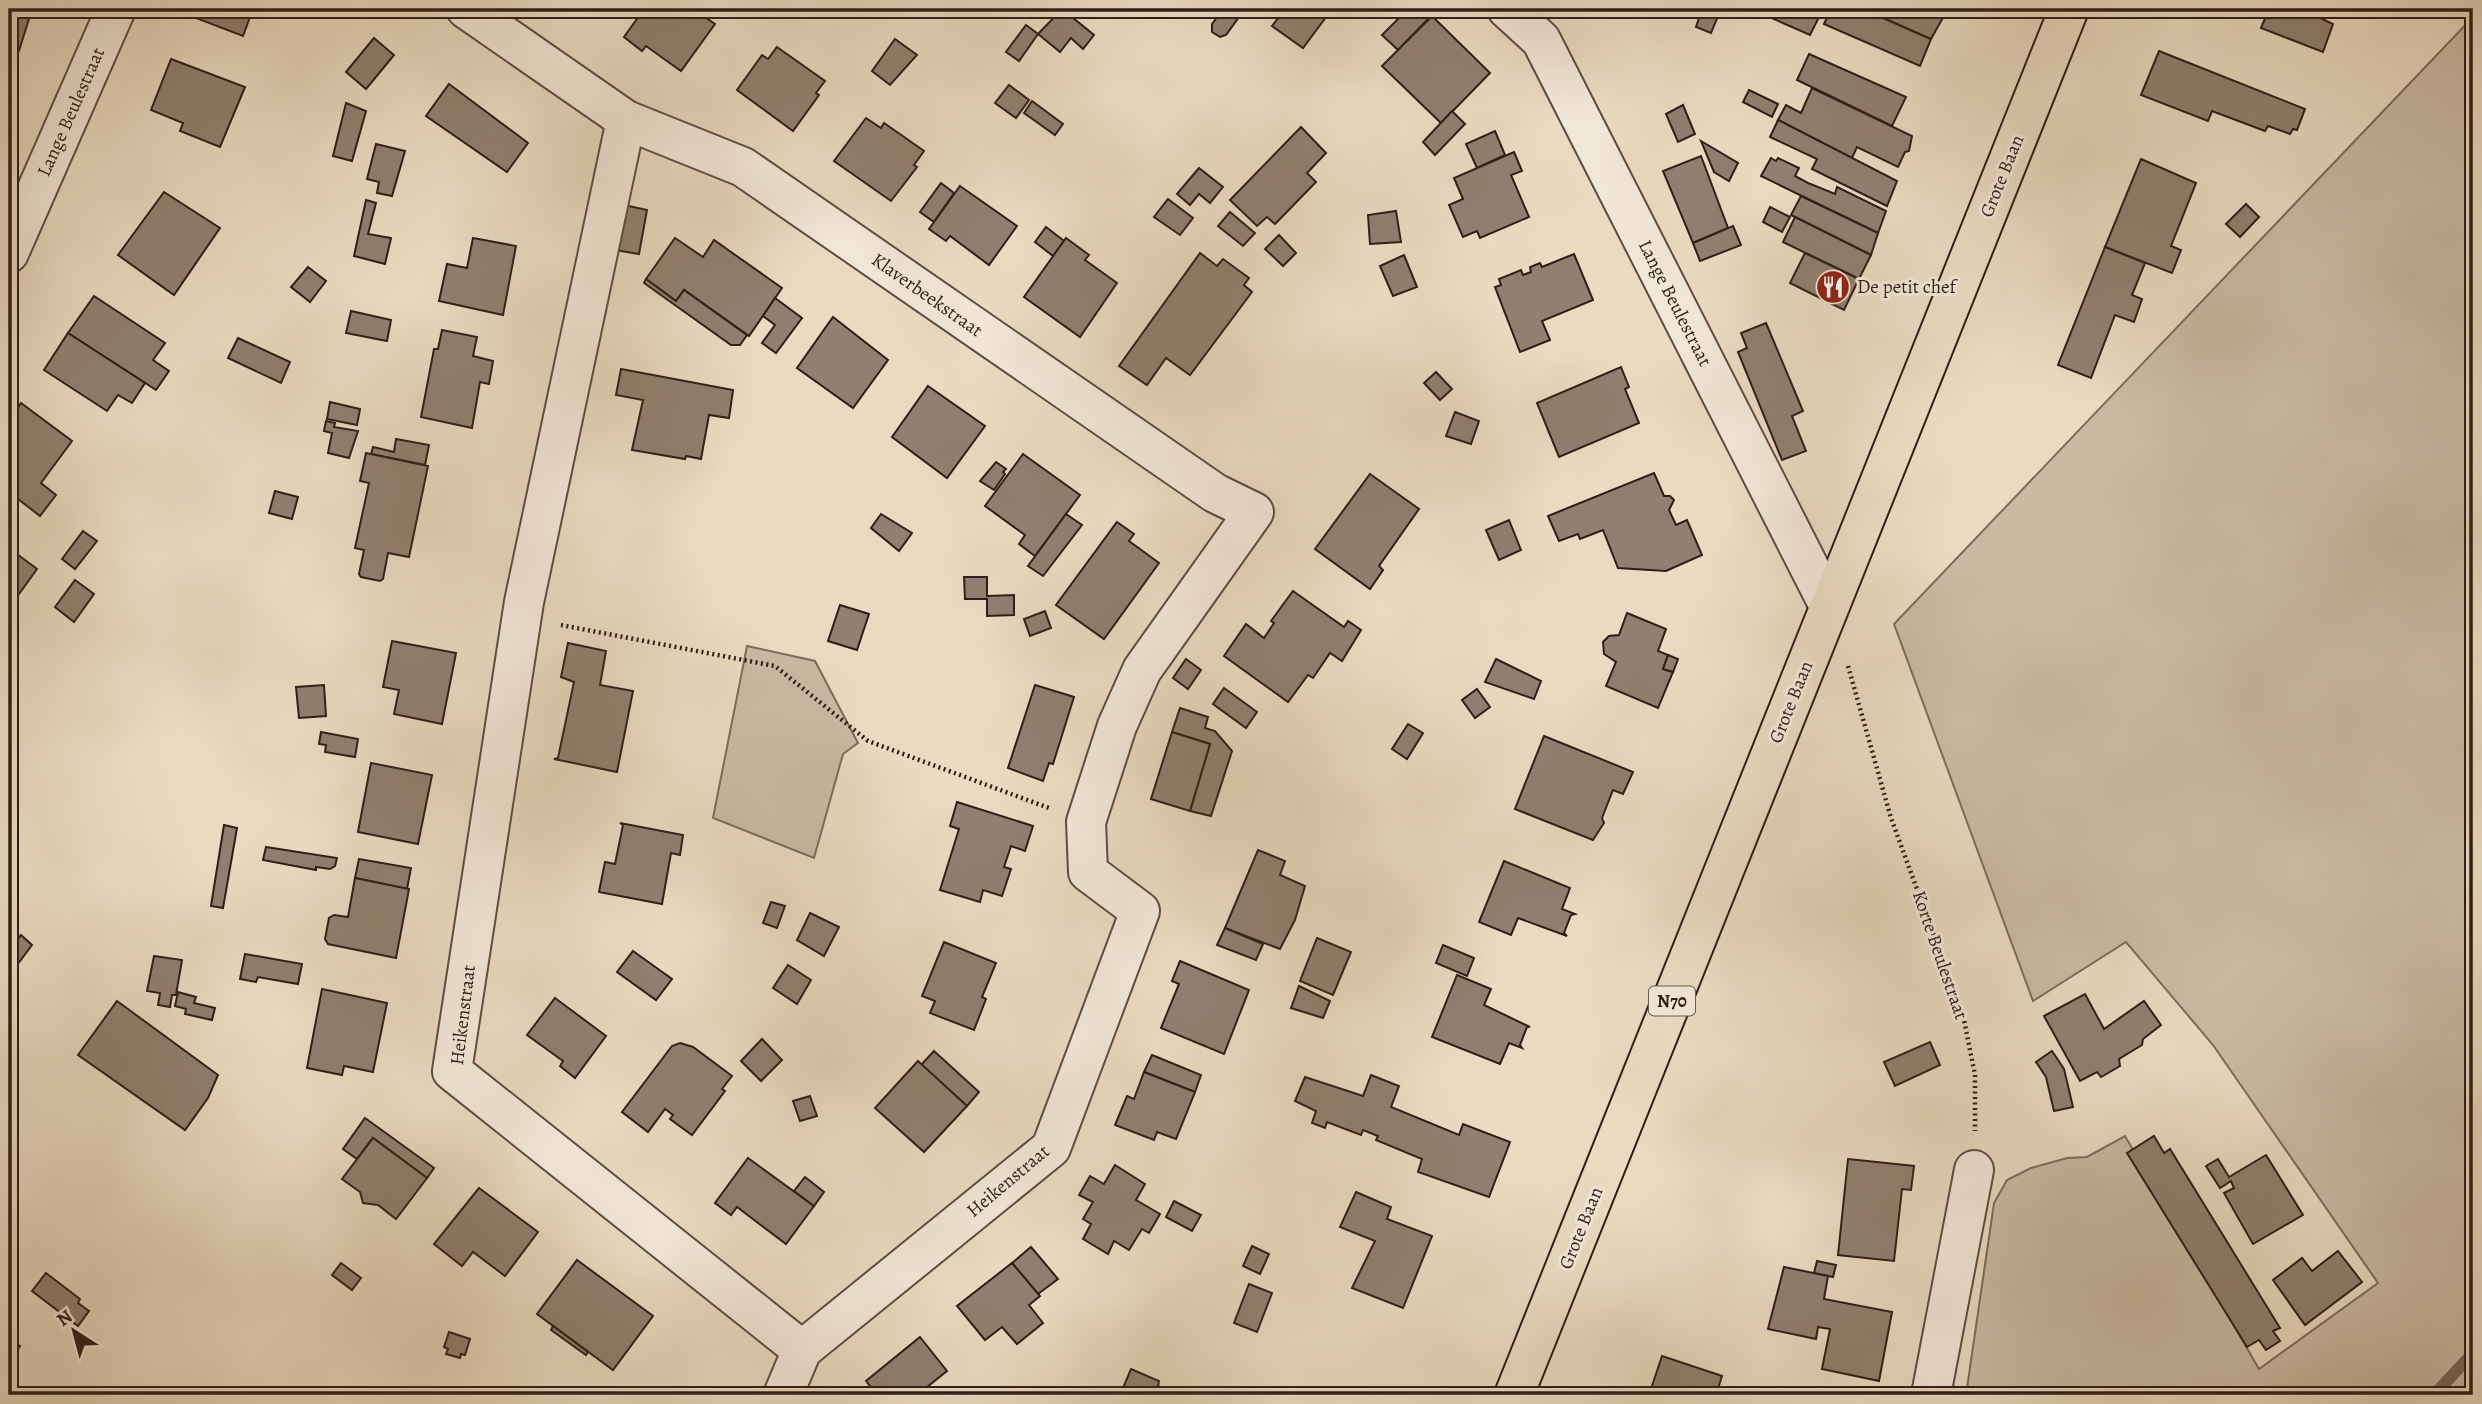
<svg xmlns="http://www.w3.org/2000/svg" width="2482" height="1404" font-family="Alegreya,serif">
<rect width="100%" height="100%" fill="#e9dac1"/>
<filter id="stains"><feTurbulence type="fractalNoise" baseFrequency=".00286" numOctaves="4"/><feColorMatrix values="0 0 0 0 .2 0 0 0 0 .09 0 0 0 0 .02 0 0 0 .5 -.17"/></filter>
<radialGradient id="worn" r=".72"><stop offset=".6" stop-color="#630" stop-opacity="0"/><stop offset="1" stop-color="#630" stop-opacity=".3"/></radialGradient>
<g fill="#c9baa4" stroke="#7c6c5e" stroke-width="2">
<path d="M2473,17V1395H1966L1994,1203L2007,1180L2031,1168L2067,1158L2087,1157L2125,1136L2259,1369L2378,1283L2213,1045L2126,942L2033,1001L1894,624Z"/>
<path d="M747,646L815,661L858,743L843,754L814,858L713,818Z"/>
</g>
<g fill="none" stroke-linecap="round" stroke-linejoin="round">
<path stroke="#79685b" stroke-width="12" d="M2434,1395L2473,1353"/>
</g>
<g fill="#908070" stroke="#2f1e18" stroke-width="2">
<path d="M9,9H32L19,51L9,47Z"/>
<path d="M200,9H253L243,36L196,18Z"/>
<path d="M644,9H693L715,24L681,71L646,46L642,51L624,37Z"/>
<path d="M1062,9L1094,35L1083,49L1071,38L1060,52L1038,34Z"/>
<path d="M1223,9H1236L1239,17L1226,35L1220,37L1212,32V24Z"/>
<path d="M1277,9H1332L1303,48L1272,26L1282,13Z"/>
<path d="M1408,9H1423L1431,16L1398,50L1382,35Z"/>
<path d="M1702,9H1721L1711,33L1696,27Z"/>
<path d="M1751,9H1800L1819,17L1810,35Z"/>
<path d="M1831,9H1863L1931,39L1920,66L1824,24Z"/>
<path d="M1863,9H1934L1945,14L1931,39Z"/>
<path d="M2269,9H2321L2318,17L2333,24L2323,52L2261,28Z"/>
<path d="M1432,16L1490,73L1441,123L1382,66Z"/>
<path d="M1026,25L1038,34L1019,61L1006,52Z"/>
<path d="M374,38L394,55L366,89L346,72Z"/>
<path d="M895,39L917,55L890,85L872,71Z"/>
<path d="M777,47L825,81L816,93L819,95L793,131L737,90L762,55L768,59Z"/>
<path d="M2159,51L2305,109L2297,130L2293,129L2290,134L2268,126L2265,131L2212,111L2208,121L2141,95Z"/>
<path d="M1809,54L1906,97L1892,126L1797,80Z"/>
<path d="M171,59L245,87L220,147L180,131L183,123L151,110Z"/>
<path d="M449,84L528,143L507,172L426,116Z"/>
<path d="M1009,85L1029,100L1016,118L995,103Z"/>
<path d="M1812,88L1912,136L1909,151L1905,152L1898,167L1857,147L1852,158L1778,120L1786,105L1801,113Z"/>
<path d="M1749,90L1778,104L1772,117L1743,102Z"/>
<path d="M1032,101L1063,124L1055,135L1024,113Z"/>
<path d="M346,103L366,111L352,161L333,156Z"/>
<path d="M1683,105L1695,134L1678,142L1666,114Z"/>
<path d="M1452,111L1465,124L1435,155L1423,142Z"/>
<path d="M866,118L881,128L884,123L924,151L914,165L917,167L891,201L834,161Z"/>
<path d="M1778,120L1897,181L1887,206L1812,169L1817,159L1770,137Z"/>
<path d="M1301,127L1326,153L1307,173L1316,182L1275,224L1267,217L1257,226L1230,200Z"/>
<path d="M1495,131L1505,155L1477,168L1466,144Z"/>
<path d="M1701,141L1738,163L1729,181L1714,172Z"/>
<path d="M376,144L405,151L392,196L377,193L379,182L367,179Z"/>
<path d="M1514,152L1522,171L1511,175L1529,217L1480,238L1477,231L1463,237L1449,205L1463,199L1454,178Z"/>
<path d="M1701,156L1728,228L1693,243L1663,171Z"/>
<path d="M1771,158L1776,161L1778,158L1799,168L1795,176L1808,183L1835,194L1837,187L1886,211L1878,233L1761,176Z"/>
<path d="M2141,159L2196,183L2171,246L2181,250L2172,273L2105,247Z"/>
<path d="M1199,168L1223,187L1210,203L1199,194L1190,205L1177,194Z"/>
<path d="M941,183L954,193L934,222L920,212Z"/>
<path d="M960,186L1017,226L989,265L950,236L946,241L929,229Z"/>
<path d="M164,192L220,228L174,295L118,255Z"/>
<path d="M1801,196L1878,233L1871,255L1791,215Z"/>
<path d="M1168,199L1193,218L1180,235L1154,217Z"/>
<path d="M366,200L376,203L368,234L391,238L385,264L354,256Z"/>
<path d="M2246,204L2259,217L2240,237L2226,224Z"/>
<path d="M624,205L647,210L639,254L615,250Z"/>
<path d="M1770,207L1790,217L1782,232L1763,222Z"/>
<path d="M1396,211L1401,242L1370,244L1368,215Z"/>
<path d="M1230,212L1255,233L1243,246L1218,226Z"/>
<path d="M1795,217L1871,255L1859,279L1783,242Z"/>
<path d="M1733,226L1741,245L1700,261L1693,243Z"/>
<path d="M1046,227L1064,241L1053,256L1035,242Z"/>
<path d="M1279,235L1296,253L1283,266L1265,249Z"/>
<path d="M473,238L516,246L503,315L439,301L447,264L467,268Z"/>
<path d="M675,238L703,257L714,240L782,288L749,336L684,290L676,301L646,279Z"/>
<path d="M1066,238L1089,255L1085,260L1117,283L1080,337L1024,297Z"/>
<path d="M2105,247L2145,263L2132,295L2142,299L2134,322L2115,315L2091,378L2058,365Z"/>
<path d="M1200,253L1217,266L1223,259L1249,278L1244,285L1252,292L1190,375L1166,358L1147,385L1119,366Z"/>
<path d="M1805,253L1859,279L1844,310L1790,283Z"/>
<path d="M1574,254L1593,300L1542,321L1550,340L1520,352L1495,287L1501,285L1499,279L1521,270L1523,275L1531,272L1530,267L1540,263L1542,267Z"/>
<path d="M1404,255L1417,287L1393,296L1380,266Z"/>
<path d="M308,267L326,281L310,302L291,287Z"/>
<path d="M646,279L676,301L684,290L747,335L740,345H731L644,283Z"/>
<path d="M94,296L165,343L153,360L169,371L156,390L68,333Z"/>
<path d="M775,298L802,318L776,353L762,343L775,325L763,316Z"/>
<path d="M351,311L391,320L387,341L346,333Z"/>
<path d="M833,317L888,360L853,408L797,368Z"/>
<path d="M1766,323L1803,411L1792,416L1806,451L1782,460L1738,352L1747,348L1741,333Z"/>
<path d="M442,330L477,337L473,356L493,361L489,384L480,382L472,428L421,417L434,349H438Z"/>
<path d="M68,333L145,383L132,403L118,395L107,411L44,370Z"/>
<path d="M238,338L290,362L281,383L228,358Z"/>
<path d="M1621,367L1629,387L1625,389L1639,423L1559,457L1537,403Z"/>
<path d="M621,369L733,390L729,418L709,415L701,459L686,456L685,459L632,450L643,400L616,395Z"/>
<path d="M1436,372L1452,389L1440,400L1424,383Z"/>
<path d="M928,386L985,426L947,478L892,437Z"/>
<path d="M330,402L360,409L357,425L327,419Z"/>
<path d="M21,403L72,441L41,483L56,495L40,516L9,492V421Z"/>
<path d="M1455,412L1479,421L1471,444L1446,436Z"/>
<path d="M326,421L335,423L334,427L358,431L349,458L328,453L332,433L324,431Z"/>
<path d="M396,439L429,445L425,465L371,454L373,447L394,452Z"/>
<path d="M366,453L428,466L409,557L388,553L383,579L380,581L361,577L359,574L364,550L355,548L369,483L360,481Z"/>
<path d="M1023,454L1080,495L1035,556L1019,544L1025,535L985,506Z"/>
<path d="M996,462L1006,469L1003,472L1005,474L994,490L980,481Z"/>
<path d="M1654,473L1664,496H1670L1674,500L1669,510L1676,525L1687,520L1702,555L1666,571L1618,568L1603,530L1580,539L1578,534L1559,541L1548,516Z"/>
<path d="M1370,474L1419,509L1379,566L1383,570L1370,589L1315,549Z"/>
<path d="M275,491L298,497L292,519L269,513Z"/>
<path d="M881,514L912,533L899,551L871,528Z"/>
<path d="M1066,514L1082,525L1043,576L1028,566Z"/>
<path d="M1509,520L1521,550L1499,560L1486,530Z"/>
<path d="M1117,522L1134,534L1129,541L1159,563L1104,639L1056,605Z"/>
<path d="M83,531L97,541L75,569L62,559Z"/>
<path d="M9,548L37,569L9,608Z"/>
<path d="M964,577H987V596L1014,595V615L987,616V599H965Z"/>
<path d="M75,580L94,594L74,622L55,607Z"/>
<path d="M1293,591L1344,627L1348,621L1361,630L1342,661L1330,653L1313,678L1308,675L1288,702L1224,656L1246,624L1264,638L1274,623L1271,621Z"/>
<path d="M840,605L869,614L857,650L828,641Z"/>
<path d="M1045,611L1051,628L1030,636L1024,619Z"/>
<path d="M1627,613L1666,629L1658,651L1668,655L1663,669L1673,672L1658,708L1606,686L1616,662L1604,654L1603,642L1609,636L1619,635Z"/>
<path d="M392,641L456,653L442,724L394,714L399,690L383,687Z"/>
<path d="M568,643L606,651L600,685L633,691L617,772L554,759L558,758L574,682L561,677Z"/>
<path d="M1668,655L1678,659L1673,672L1663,669Z"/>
<path d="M1186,659L1201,670L1188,689L1173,678Z"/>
<path d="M1496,659L1541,681L1534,699L1485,682Z"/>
<path d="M324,685L326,716L299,718L296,687Z"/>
<path d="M1035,685L1074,697L1053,764L1049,763L1043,781L1008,768Z"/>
<path d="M1224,688L1257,712L1246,728L1213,704Z"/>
<path d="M1477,689L1490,707L1475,718L1462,700Z"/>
<path d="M1180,708L1208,717L1205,728L1215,731L1232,751L1211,816L1190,811L1210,744L1172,732Z"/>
<path d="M1408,724L1423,733L1407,759L1392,749Z"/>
<path d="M321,732L358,739L355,757L325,752L326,745L319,744Z"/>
<path d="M1172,732L1210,744L1190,811L1151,799Z"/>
<path d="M1544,736L1633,772L1623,794L1613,790L1602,818L1604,823L1593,840L1515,809Z"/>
<path d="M371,763L432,775L418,844L358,832Z"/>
<path d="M957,802L1033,826L1025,851L1011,846L1004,867L1011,869L1002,896L983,890L980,902L940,890L959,829L950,826Z"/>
<path d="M620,823L683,835L680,855L671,853L662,904L599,892L605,862L615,864L623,825Z"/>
<path d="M224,825L237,828L223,908L211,906Z"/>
<path d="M9,837L18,847L9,856Z"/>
<path d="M266,847L337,858L335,866L330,869L316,867V870L263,860Z"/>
<path d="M1258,850L1285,861L1280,875L1305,886L1295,920L1280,949L1225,928Z"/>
<path d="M359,859L411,868L407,889L355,878Z"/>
<path d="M1504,861L1570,888L1562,909L1575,914L1571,915L1564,933L1567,936L1518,918L1511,935L1479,922Z"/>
<path d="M355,878L409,889L396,958L328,944L325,939L329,918L334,915L348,917Z"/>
<path d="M771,902L785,906L777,928L763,923Z"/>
<path d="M810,913L839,927L824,956L797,940Z"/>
<path d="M1225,928L1263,944L1256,960L1217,945Z"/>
<path d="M21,935L32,945L17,965L9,958V950Z"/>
<path d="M1317,938L1351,952L1333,995L1300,981Z"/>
<path d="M944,942L996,963L982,997L986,999L974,1030L930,1013L935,1001L922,996Z"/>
<path d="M1443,945L1474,958L1467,976L1436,963Z"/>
<path d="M633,951L672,979L656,1000L617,972Z"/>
<path d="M245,954L302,964L298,984L258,977L256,982L240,979Z"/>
<path d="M154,956L182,960L176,995H172L170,1007L158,1005L160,993L147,991Z"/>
<path d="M1180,961L1249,990L1224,1054L1161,1028L1179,984L1172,981Z"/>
<path d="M788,965L811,980L797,1004L773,988Z"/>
<path d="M1457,975L1491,989L1484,1005L1530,1027H1527L1520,1045L1522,1048L1509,1043L1500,1064L1432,1037Z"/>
<path d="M1299,986L1330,1001L1323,1018L1291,1008Z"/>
<path d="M322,989L387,1003L373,1072L344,1066L342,1075L307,1068Z"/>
<path d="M178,992L196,997L194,1003L215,1008L212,1020L185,1014L186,1009L175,1006Z"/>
<path d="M2085,994L2104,1029L2144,1001L2161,1025L2143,1039L2142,1045L2119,1059L2120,1066L2101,1077L2097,1072L2080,1081L2044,1016Z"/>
<path d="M555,998L606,1036L575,1078L560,1066L563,1061L527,1035Z"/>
<path d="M117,1001L218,1075L208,1098L185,1130L78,1055Z"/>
<path d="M762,1039L782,1060L761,1081L741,1061Z"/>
<path d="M1930,1042L1940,1065L1895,1086L1884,1062Z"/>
<path d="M680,1043L693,1047L732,1076L722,1089L725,1091L692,1135L670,1119L673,1115L665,1109L648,1132L622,1112L672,1046Z"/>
<path d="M934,1051L979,1092L967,1106L921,1065Z"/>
<path d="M2052,1051L2064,1069L2073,1107L2054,1111L2046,1077L2036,1062Z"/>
<path d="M1152,1055L1201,1075L1195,1092L1144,1072Z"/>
<path d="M918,1061L967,1106L924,1152L875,1108Z"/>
<path d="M1144,1072L1195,1092L1176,1139L1157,1132L1154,1140L1115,1125L1127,1096L1134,1099Z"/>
<path d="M1371,1075L1399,1086L1391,1107L1459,1135L1463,1124L1510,1142L1489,1197L1418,1172L1422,1159L1376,1140L1378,1136L1363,1130L1361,1135L1327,1122L1325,1128L1312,1123L1316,1111L1295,1101L1305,1077L1363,1096Z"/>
<path d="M810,1096L817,1116L800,1121L793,1101Z"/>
<path d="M365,1118L434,1168L427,1178L373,1138L357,1159L343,1149Z"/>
<path d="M2154,1136L2164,1153L2170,1149L2280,1328L2273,1331L2280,1341L2266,1350L2259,1340L2247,1347L2127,1153Z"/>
<path d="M373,1138L427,1178L396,1219L378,1205L363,1203L360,1192L342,1179Z"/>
<path d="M2266,1155L2303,1215L2253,1244L2224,1193L2234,1188L2231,1181L2220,1188L2206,1166L2218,1159L2229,1177Z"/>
<path d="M748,1158L814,1206L786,1244L737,1207L731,1215L715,1203Z"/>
<path d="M1848,1159L1914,1166L1911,1190L1902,1189L1894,1261L1838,1255Z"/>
<path d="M1115,1165L1145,1184L1136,1200L1160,1214L1149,1233L1142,1229L1129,1250L1114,1241L1108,1254L1083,1239L1091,1224L1083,1219L1093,1202L1079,1195L1090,1176L1104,1184Z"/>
<path d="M805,1177L824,1192L814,1206L794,1191Z"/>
<path d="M479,1188L538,1232L505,1276L473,1252L462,1266L434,1244Z"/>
<path d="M1356,1192L1391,1207L1387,1219L1432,1236L1403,1308L1352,1288L1375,1241L1340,1227Z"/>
<path d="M1174,1201L1201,1215L1192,1231L1166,1217Z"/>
<path d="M1252,1246L1269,1254L1260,1274L1243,1266Z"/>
<path d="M1031,1247L1058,1279L1038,1294L1012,1263Z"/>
<path d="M2338,1251L2362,1282L2305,1325L2273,1280L2302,1258L2312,1271Z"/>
<path d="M577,1260L653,1316L613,1370L537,1314Z"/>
<path d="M1817,1261L1836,1265L1833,1277L1814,1273Z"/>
<path d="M341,1263L361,1278L352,1290L332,1275Z"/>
<path d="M1012,1263L1040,1296L1029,1305L1043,1323L1017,1344L1002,1327L985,1340L957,1306Z"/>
<path d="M1784,1267L1828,1276L1824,1299L1892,1312L1879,1381L1822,1369L1830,1329L1818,1327L1816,1339L1768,1329Z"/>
<path d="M46,1273L80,1299L78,1303L89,1311L78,1326L32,1291Z"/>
<path d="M1249,1284L1272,1293L1257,1332L1234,1323Z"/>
<path d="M553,1326L588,1352L586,1355L551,1330Z"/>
<path d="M449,1332L470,1339L465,1355L461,1354L460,1358L446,1354L448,1349L444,1347Z"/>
<path d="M920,1337L947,1371L917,1395H877L866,1381Z"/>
<path d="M9,1339L20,1346L9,1362Z"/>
<path d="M1662,1356L1722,1376L1716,1395H1649Z"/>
<path d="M1131,1369L1159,1381L1158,1386L1174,1393L1172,1395H1120Z"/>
</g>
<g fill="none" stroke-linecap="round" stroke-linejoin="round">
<g stroke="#5e4d42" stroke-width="42">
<g id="minor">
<path d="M466,9L626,120L743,167L1215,493L1254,512L1142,670L1117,726L1086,822L1088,872L1140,911L1051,1148L802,1350L783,1395"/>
<path d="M1507,9L1541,40L1829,606"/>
<path d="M626,120L524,602L452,1071L802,1350"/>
<path d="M9,253L116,9"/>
<path d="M1931,1395L1974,1170"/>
</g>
</g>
<g stroke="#2f1e18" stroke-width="42">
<path id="primary" d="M1514,1395L2069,9"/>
</g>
<g stroke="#2f1e18" stroke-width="4.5" stroke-dasharray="2 3.5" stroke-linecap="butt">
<path d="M561,625L775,666L868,741L1049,808"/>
<path d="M1848,666L1891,818L1963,1015L1975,1075V1131"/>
</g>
<use href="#minor" stroke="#f1e7d7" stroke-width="38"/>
<use href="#primary" stroke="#e9dac1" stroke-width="38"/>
</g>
<defs>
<g id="restaurant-disc" transform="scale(1.75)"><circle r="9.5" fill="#8f2418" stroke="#f1e7d7"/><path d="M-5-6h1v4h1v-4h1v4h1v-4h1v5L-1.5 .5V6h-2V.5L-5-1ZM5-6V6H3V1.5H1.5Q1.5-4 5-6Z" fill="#fff"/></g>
</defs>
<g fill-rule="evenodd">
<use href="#restaurant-disc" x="1833" y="287"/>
</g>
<g text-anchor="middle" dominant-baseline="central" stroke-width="6" stroke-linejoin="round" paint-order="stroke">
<rect fill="#f1e7d7" stroke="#695a51" stroke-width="2" x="1649" y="986.5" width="46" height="29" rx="5"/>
<g font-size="18" font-weight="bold" fill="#2f1e18">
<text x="1672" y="1001">N70</text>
</g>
<g font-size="19" fill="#2f1e18" stroke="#f1e7d7">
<text transform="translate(71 112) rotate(-66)">Lange Beulestraat</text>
<text transform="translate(2002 176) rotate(-68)">Grote Baan</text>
<text transform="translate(927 295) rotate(35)">Klaverbeekstraat</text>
<text transform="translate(1675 303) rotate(63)">Lange Beulestraat</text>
<text transform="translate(1791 702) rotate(-68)">Grote Baan</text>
<text transform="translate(1940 955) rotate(71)">Korte Beulestraat</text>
<text transform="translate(463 1015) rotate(-83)">Heikenstraat</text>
<text transform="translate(1008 1181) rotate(-40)">Heikenstraat</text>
<text transform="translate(1581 1228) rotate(-68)">Grote Baan</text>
</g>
<g font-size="19" fill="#2f1e18" stroke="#f1e7d7" text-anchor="start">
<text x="1857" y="287">De petit chef</text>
</g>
</g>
<rect width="2482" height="1404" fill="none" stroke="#e9dac1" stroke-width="35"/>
<rect x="10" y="10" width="2461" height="1383" fill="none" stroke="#2f1e18" stroke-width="3.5"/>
<rect x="18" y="18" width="2447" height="1369" fill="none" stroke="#2f1e18" stroke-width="2"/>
<g transform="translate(74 1331) rotate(324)" stroke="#f1e7d7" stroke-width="5" paint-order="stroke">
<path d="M0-5L12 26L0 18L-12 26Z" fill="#2f1e18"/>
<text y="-10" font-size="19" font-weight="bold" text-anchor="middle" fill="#2f1e18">N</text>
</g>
<rect width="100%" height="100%" filter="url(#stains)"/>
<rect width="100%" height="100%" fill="url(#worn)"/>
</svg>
